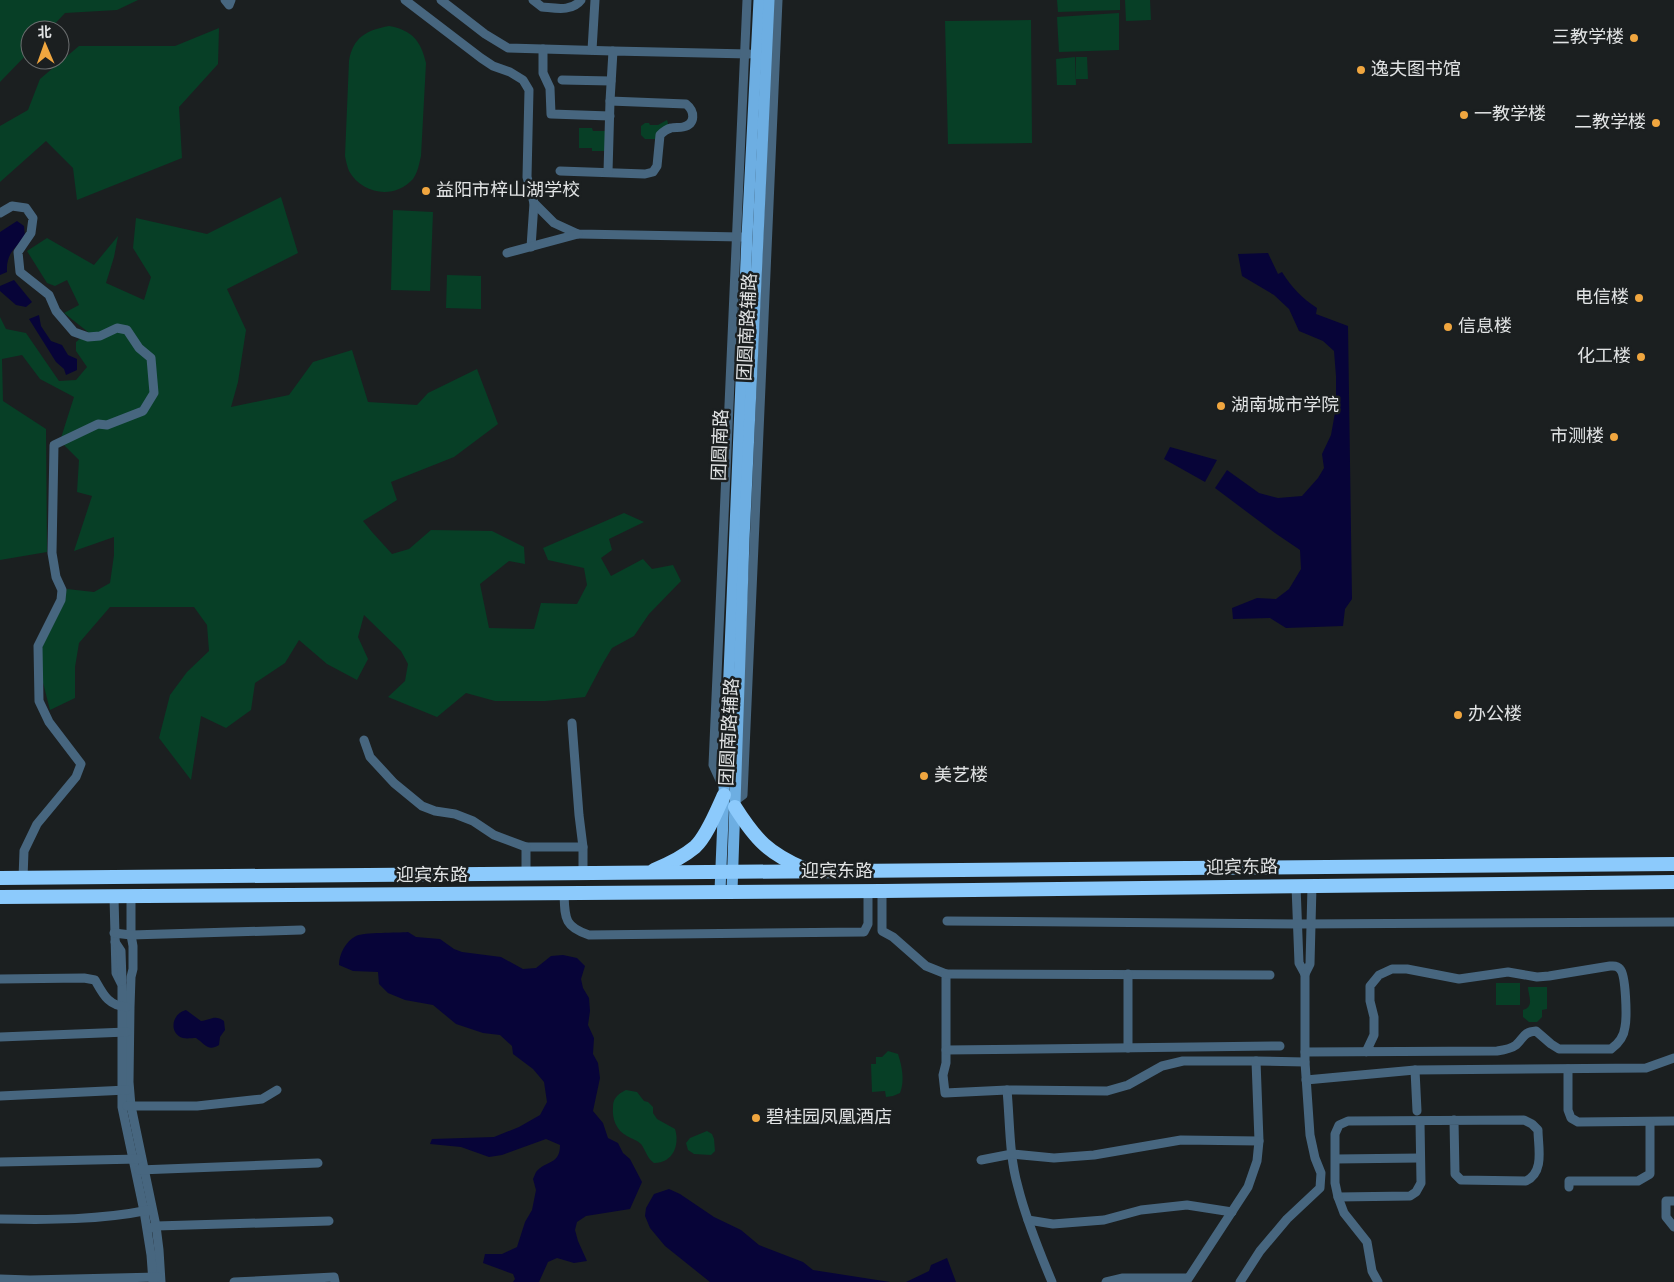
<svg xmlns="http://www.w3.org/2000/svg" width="1674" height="1282" font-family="'Alegreya Sans','Noto Sans SC',sans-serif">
<rect width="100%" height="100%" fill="#1b1f20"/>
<g fill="#073f26">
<path d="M0,0H138L117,10L65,13L49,30H30V51L0,82Z"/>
<path d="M1057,0H1120V10L1058,12Z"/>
<path d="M1125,0H1150L1151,20L1126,21Z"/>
<path d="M1119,13V50L1059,52L1057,17Z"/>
<path d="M1031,20L1032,143L948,144L945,21Z"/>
<path d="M389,26C412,30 421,41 426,63L421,156C419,164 418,172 413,179C394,200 362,194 349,171C347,166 346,161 345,156L349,61C353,37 367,30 389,26Z"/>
<path d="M219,28L218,64L179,107L182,158L77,200L73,168L46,141L0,182V126L28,110L40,79L79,46H175Z"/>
<path d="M1075,57L1076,85H1057L1056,59Z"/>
<path d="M1076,57H1087L1088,79H1076Z"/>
<path d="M667,120L669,127L656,139H645L641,135V126L645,123H649L650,125H658Z"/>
<path d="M579,128H592L593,131H606V151H592V148H579Z"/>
<path d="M281,197L298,253L227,289L246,330L238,382L231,407L289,395L313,362L352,350L368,402L417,405L428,393L477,369L498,424L454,457L391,482L397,500L363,521L372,532L392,554L409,549L431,530L492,531L524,547L525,564L509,561L480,584L489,628L534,629L541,603L577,604L587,585L584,568L548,560L543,548L624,513L644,522L609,539L612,550L601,558L611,576L643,559L652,569L673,565L681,581L649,614L634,636L612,648L603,663L585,697L545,701H495L466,693L437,717L388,697L405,681L408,664L401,651L364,615L358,637L368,659L357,680L327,664L299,640L285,663L255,683L251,710L226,728L201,716L191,780L159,738L170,695L187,672L209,651L207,625L194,607H110L79,643L75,667V698L50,710L38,663L46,633L59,612L67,589L94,592L110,583L114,555V537L74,551L92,496L77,492L79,460L60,441L74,397L40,379L22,355L2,359L3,401L46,429L47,552L0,560V303V317L6,329L26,333L59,381L76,380L87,367L76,351V342L88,332L64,313L79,305L67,280L55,286L47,283L27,251L47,238L94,265L118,236L114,257L106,283L144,300L151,277L133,248L136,218L207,234Z"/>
<path d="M393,210L433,212L430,291L391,290Z"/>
<path d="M447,275L481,276V309L446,308Z"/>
<rect x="1496" y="983" width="24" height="22"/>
<path d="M1528,987H1547V1009L1542,1010V1017L1537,1022H1529L1523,1017V1010C1535,1007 1528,995 1528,987Z"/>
<path d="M888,1051L898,1054C902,1066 905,1081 900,1093L893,1096L886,1097L885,1091L872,1092L871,1064H876V1057H882Z"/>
<path d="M626,1090L637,1092L644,1101L648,1102L653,1107V1113L657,1119L675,1129C680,1145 673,1163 654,1163C647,1158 646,1151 641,1144C637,1140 632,1139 627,1136C616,1130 612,1119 613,1107C613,1098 618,1094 626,1090Z"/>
<path d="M707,1131L712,1134L714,1139L715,1151L711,1155L694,1154L688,1150L686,1143L690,1138Z"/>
</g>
<g fill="#070438">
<path d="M17,221L24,226L25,237C14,249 6,254 7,272L0,275V232Z"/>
<path d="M1268,253L1278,274L1282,272C1292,288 1302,298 1317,308L1316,314L1348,326L1352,599L1345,609L1343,626L1286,628L1270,618L1233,619L1232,608L1257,598L1276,599L1289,589L1301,569L1300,550L1275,533L1215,488L1227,470L1259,493L1278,498L1302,496L1318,478L1324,468L1322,454L1331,435L1336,407V376L1334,351L1323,341L1299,331L1289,309L1274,295L1242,276L1238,254Z"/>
<path d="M14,280L32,302L26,307L16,305L0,291V286Z"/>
<path d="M39,315L41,326L51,341L62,345L68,355L77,359V370L66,375L64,369L56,362L29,319Z"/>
<path d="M1170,447L1217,460L1205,482L1164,459Z"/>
<path d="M408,932L416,937L440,939L454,949L462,952L501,957L523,969L536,968L551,956L563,955L577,958L585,966L581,979L583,988L589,998L590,1011L588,1025L594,1038L593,1054L598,1063L600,1078L593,1111L603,1123L608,1138L618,1143L623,1153L630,1159L642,1182L630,1209L586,1216L577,1222L575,1230L578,1241L587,1261L574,1263L557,1258L548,1262L539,1282H513L515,1279L513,1274L483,1263L485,1254H502L517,1247L525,1222L532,1210L536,1190L533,1179C534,1177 535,1174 536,1172C546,1160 560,1165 560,1145L546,1139L502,1155L489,1157L461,1147L430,1144L432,1139L494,1137L519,1127L540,1115L547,1102L544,1082L533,1069L513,1054L512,1046L500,1035L483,1033L456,1024L433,1005L405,1000L388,993L379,984L378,972L353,971L339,965C339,954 346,941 356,936C364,932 398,933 408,932Z"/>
<path d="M186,1010L201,1021C210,1020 215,1014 224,1021L225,1030L220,1037L219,1045C208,1052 205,1044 196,1038C192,1038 187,1039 183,1038C168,1033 172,1013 186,1010Z"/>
<path d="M669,1189L680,1194L714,1217L741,1230L759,1245L803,1262L813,1270L890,1282H710L665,1246L650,1228L645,1216L646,1208L654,1194Z"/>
<path d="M947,1258L956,1282H906L929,1271L931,1265Z"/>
</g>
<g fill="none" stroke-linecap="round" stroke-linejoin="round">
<g stroke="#47667f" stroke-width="9">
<path d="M225,0L229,5L231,0"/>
<path d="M405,0L481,58L493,66L510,72L523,80L529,90L527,177L534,203L554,223L578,234L742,237"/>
<path d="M441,0L485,34L508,48L613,51"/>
<path d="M533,0L542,7C555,8 572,12 581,0"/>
<path d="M543,49V73L550,88L551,114L610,116"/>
<path d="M592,50L595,0"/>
<path d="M562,80L611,81"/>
<path d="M560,171L645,174L653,172L657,166L660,135C663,132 666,129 671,128C675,127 679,128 683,127C696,124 695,111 686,104L610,101L613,51L749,54"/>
<path d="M608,172L610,101"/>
<path d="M0,213L12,206L26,208L33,218L31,233L18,252L20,272L49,295L56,311L74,332L88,337L100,336L117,328L127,330L139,348L151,358L154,393L143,411L107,425L98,424L54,445L52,553L56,577L62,590L61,600L38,646L39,701L49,722L81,764L76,777L37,824L24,851L23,878"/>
<path d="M531,247L534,203"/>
<path d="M507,253L578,234"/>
<path d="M572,723L579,815L583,847V874"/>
<path d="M364,740L370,757L394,783L422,806L435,811L455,814L473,821L494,835L526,847H583"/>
<path d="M723,787L713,765L747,0"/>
<path d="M735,801L743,795L778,0"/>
<path d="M526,847V874"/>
<path d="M1296,886L1299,963L1305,974L1310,964L1312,886"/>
<path d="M882,891V931L893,937L926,966L946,974V1063L943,1075L945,1093L1007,1090L1107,1091L1128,1085L1162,1066L1183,1061H1256L1259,1141L1257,1161L1248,1187L1186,1282"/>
<path d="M564,894C565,918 564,927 589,935L864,932L868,924V891"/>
<path d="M131,896V935L133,946V969L131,977L130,1007L129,1082L131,1106L156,1226L159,1250L161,1282"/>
<path d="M114,897L116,973L122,985V1107L144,1211L151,1255L153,1282"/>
<path d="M947,921L1299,924L1674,922"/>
<path d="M114,933L131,935L301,930"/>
<path d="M115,942L121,951L122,981"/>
<path d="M946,974L1270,975"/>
<path d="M0,979L84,978L95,980C103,994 108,1006 127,1007"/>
<path d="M0,1037L127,1032"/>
<path d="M1128,1048V974"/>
<path d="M946,1050L1280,1046"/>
<path d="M1305,1052L1497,1051C1504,1050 1511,1049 1516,1045C1524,1038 1523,1032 1536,1031L1551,1044L1559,1049H1611C1618,1044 1624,1036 1625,1027C1627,1017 1626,975 1620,969C1617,965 1614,966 1610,966L1549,976L1537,977L1508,972L1459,979L1407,969H1392L1379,975L1370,986V1001L1374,1017V1035L1366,1052"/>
<path d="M1256,1061L1305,1062"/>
<path d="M1568,1069V1110L1571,1118L1578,1122L1674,1121"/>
<path d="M1415,1070L1417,1111"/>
<path d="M1306,1080L1415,1070L1646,1068L1674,1058"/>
<path d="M1007,1090C1010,1122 1009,1156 1018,1187C1026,1219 1039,1251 1052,1282"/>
<path d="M0,1096L127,1090"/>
<path d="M127,1106H197L262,1099L277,1090"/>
<path d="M1336,1159L1420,1158"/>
<path d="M981,1160L1012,1154L1054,1158L1094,1155L1181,1140L1259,1141"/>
<path d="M0,1162L139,1159"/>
<path d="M139,1170L318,1163"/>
<path d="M1569,1187V1181H1638L1650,1174V1122"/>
<path d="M1338,1197L1410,1196L1416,1192L1421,1183L1420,1121"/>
<path d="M1674,1201H1666V1217L1674,1227"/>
<path d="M0,1219C50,1220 100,1220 149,1210"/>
<path d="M1028,1220L1053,1224L1104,1220L1141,1210L1187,1205L1232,1212"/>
<path d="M150,1228L156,1226L329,1221"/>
<path d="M0,1279L30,1280L158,1277"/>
<path d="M234,1282L334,1277L335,1282"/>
<path d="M1106,1282L1123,1278H1188"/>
<path d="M1240,1282L1260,1251L1287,1219L1320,1188L1321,1173L1315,1158L1310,1135L1305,1062V974"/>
<path d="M1378,1282L1372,1271L1367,1242L1344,1213L1338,1197L1335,1183V1134L1339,1125L1348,1121L1524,1120L1532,1124L1538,1130C1538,1147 1545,1172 1526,1181L1461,1180L1455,1174L1454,1120"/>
</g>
<g stroke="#6daee2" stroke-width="11">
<path d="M720,891L747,237L759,0"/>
<path d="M732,891L744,539L769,0"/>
</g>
<g stroke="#8ccafc" stroke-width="14">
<path d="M735,807C756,840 768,853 805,869"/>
<path d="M654,870C669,864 683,857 695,847C707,836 717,810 724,795"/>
<path d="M0,878L1674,864"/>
<path d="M0,897L882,891L1674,882"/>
</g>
</g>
<g fill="#f0a63f" stroke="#1b1f20" stroke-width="2">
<circle cx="1634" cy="38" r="5"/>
<circle cx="1361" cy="70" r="5"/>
<circle cx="1464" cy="115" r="5"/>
<circle cx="1656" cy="123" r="5"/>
<circle cx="426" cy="191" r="5"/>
<circle cx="1639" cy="298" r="5"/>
<circle cx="1448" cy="327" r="5"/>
<circle cx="1641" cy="357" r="5"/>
<circle cx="1221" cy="406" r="5"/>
<circle cx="1614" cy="437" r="5"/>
<circle cx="1458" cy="715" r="5"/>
<circle cx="924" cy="776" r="5"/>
<circle cx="756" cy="1118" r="5"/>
</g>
<g text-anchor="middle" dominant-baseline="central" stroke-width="5" stroke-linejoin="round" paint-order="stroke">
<g font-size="18" fill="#e1e3e4" stroke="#1b1f20" text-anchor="start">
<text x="1624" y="38" text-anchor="end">三教学楼</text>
<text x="1371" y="70">逸夫图书馆</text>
<text x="1474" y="115">一教学楼</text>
<text x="1646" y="123" text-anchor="end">二教学楼</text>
<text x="436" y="191">益阳市梓山湖学校</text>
<text x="1629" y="298" text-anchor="end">电信楼</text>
<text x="1458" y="327">信息楼</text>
<text x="1631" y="357" text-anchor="end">化工楼</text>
<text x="1231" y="406">湖南城市学院</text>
<text x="1604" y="437" text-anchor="end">市测楼</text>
<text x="1468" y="715">办公楼</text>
<text x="934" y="776">美艺楼</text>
<text x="766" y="1118">碧桂园凤凰酒店</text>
</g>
<g font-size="18" fill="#e1e3e4" stroke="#1b1f20">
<text transform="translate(748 327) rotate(-87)">团圆南路辅路</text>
<text transform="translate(721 445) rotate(-88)">团圆南路</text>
<text transform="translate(730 732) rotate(-87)">团圆南路辅路</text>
<text transform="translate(1242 868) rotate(-1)">迎宾东路</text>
<text x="837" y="872">迎宾东路</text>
<text x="432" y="876">迎宾东路</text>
</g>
</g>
<g transform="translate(45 45) rotate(358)"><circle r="24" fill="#1b1f20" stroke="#6a6d6e"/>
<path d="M0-4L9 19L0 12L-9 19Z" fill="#f0a63f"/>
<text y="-8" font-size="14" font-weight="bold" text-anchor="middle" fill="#e1e3e4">北</text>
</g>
</svg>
